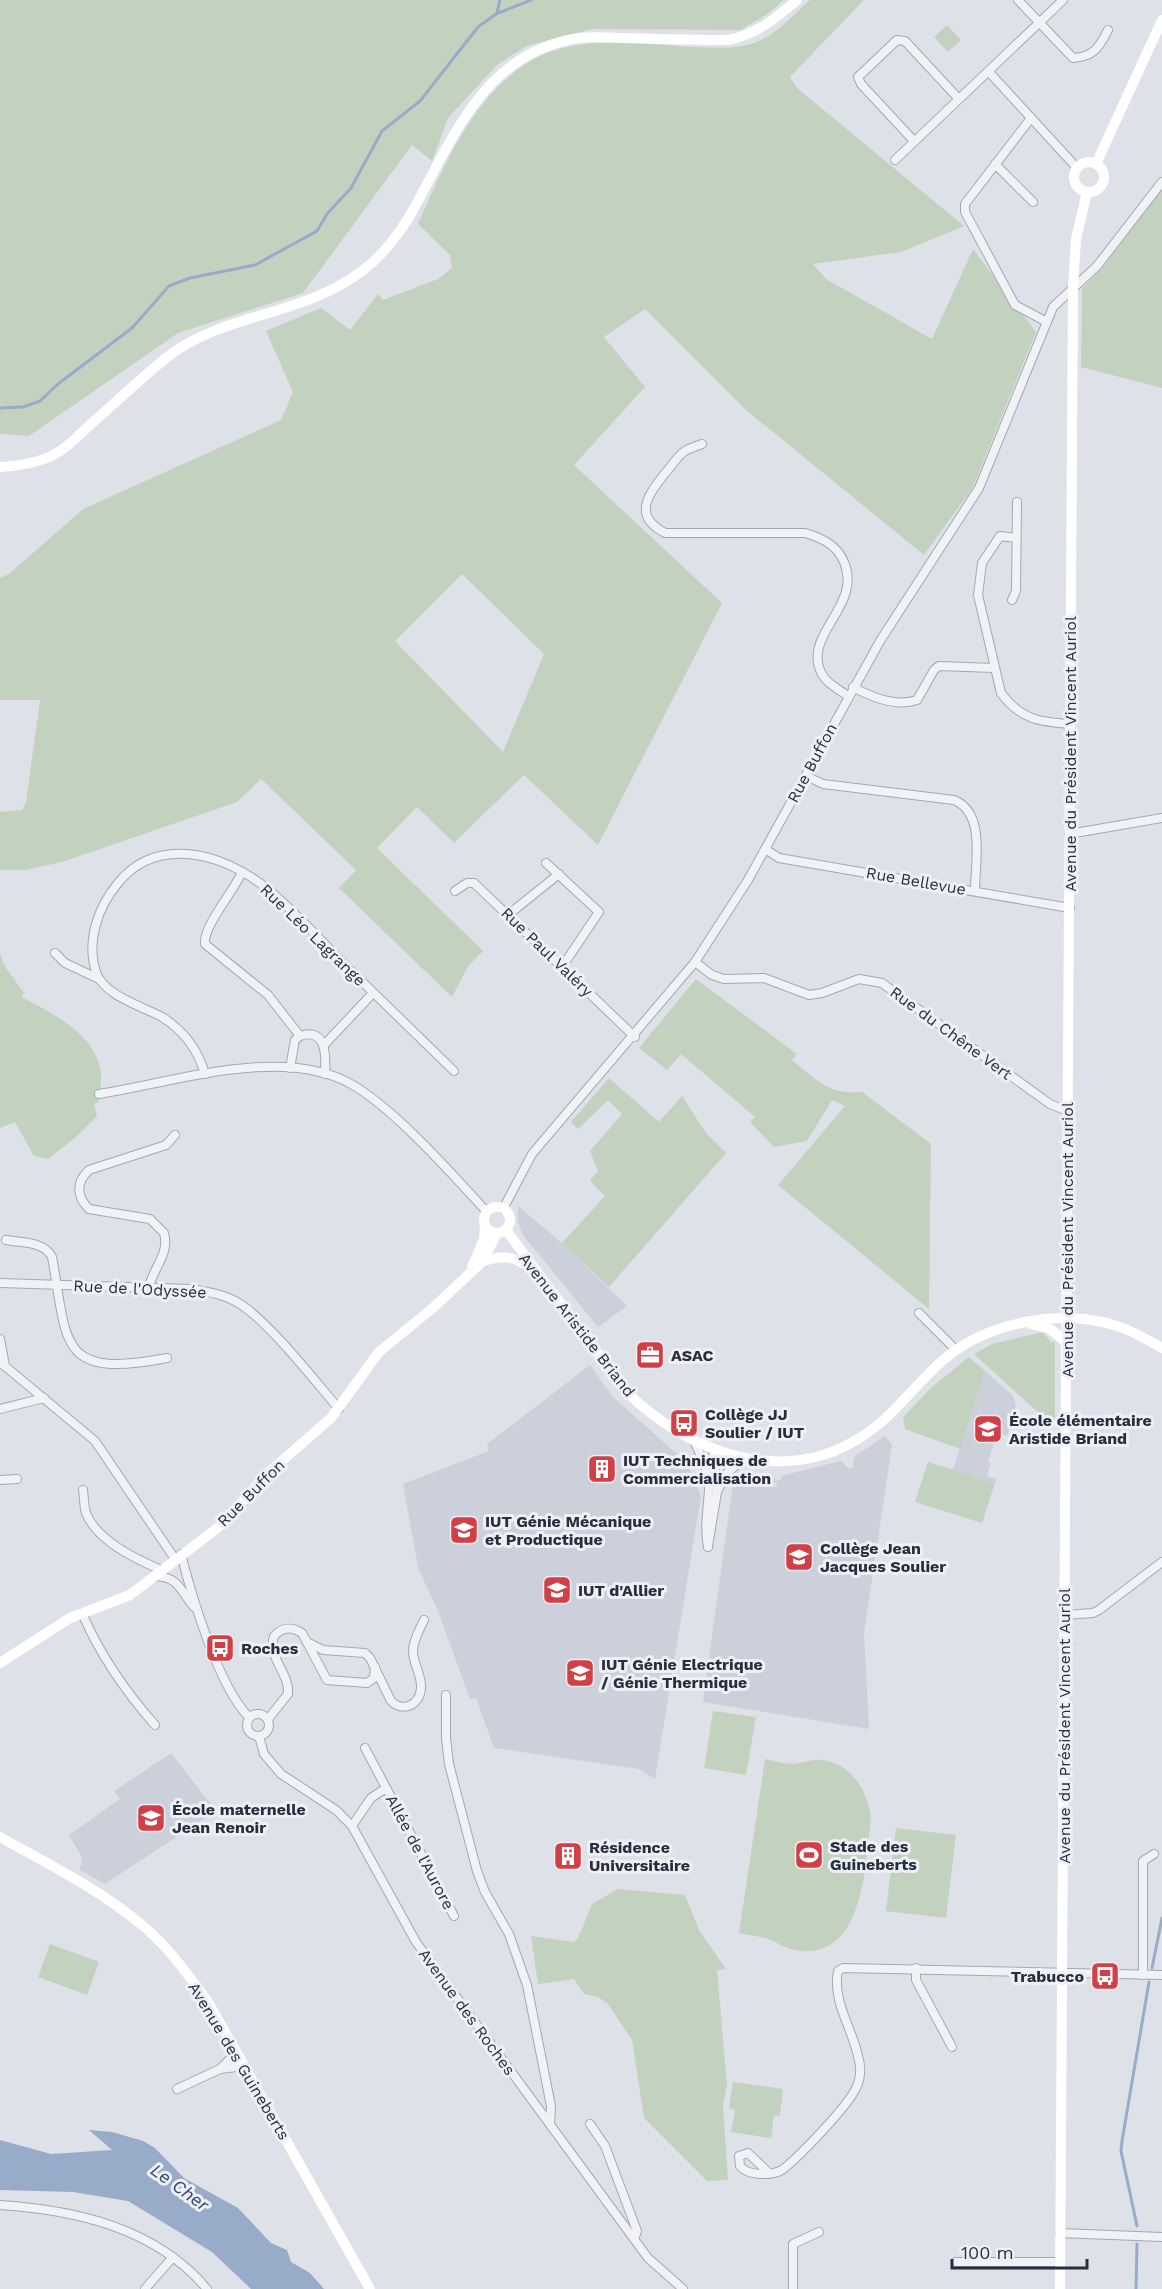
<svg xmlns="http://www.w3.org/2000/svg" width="1162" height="2289" font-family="'Work Sans',sans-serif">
<rect width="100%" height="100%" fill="#dee1e8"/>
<g fill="#ccd0da">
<path d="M518,1206L562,1243L627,1306L598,1327L523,1235L518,1222Z"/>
<path d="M590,1365L613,1397L687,1463L701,1496L655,1779L639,1769L494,1748L476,1698L470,1699L438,1611L418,1568L403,1484L489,1451L487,1444Z"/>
<path d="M985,1371L1013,1396L1016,1406L1007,1436L997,1433L988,1462L991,1463L987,1476L996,1479L995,1483L953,1470Z"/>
<path d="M885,1436L892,1445L864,1633L869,1729L703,1702L733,1483L736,1481L776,1487L777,1483L769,1482L775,1478L776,1481L781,1480V1476L841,1461L849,1469L854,1467L853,1462L855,1456Z"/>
<path d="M171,1753L216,1811L105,1884L80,1870L82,1857L69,1835L120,1799L114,1791Z"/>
</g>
<g fill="#c2d2bf" fill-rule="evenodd">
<path d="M0,0H784L766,15L740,30L592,29L527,46L498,64L448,118L432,161L412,145L303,293L178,333L29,436L0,434Z"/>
<path d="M810,0H864L790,77L797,88L964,226L901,252L813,264L826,279L932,339L973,249L1036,332L973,487L924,555L746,410L645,309L604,337L645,387L574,465L722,603L598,845L524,775L454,843L417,807L377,848L483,951L468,966L452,997L339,888L356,870L261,779L237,802L62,862L25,870H0V812L22,810L26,802L40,700H0V578L9,574L83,509L281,420L293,392L266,331L321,308L350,330L378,294L383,300L438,279L452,268L450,255L418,224C444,166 472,97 529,62C577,33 641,44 694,47C716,48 740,50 761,40C779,32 795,13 810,0ZM462,574L544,654L503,752L395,641Z"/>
<path d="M947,25L961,40L948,52L934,37Z"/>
<path d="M1162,190V388L1081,367L1082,289L1102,268Z"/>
<path d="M0,953L4,965L24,993L22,997C53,1014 98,1035 101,1075C102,1083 99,1093 99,1102L94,1104L97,1116L75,1138L48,1159L34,1156L15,1122L0,1128Z"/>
<path d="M696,979L797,1054L792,1060C817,1080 828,1095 862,1092L931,1144L929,1309L778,1185L845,1106L832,1100L807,1141L774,1147L750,1122L755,1117L681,1054L667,1070L639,1048Z"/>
<path d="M609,1078L659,1122L682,1096L706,1133L726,1153L609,1287L562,1243L605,1196L590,1181L598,1171L590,1151L622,1114L608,1100L578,1129L571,1122Z"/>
<path d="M1043,1332L1051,1342H1055V1420L1051,1424L974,1354L992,1344Z"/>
<path d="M969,1357L985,1371L960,1449L905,1429L903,1417L932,1387Z"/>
<path d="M928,1462L995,1483L982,1523L915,1502Z"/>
<path d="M713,1711L756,1717L746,1775L704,1768Z"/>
<path d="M765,1759C774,1761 785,1764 794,1764C803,1763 812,1759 822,1760C852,1764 867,1790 871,1817C865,1861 866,1957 800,1951C786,1950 778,1942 766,1938C757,1936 748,1935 739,1933Z"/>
<path d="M896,1828L956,1835L946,1918L886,1911Z"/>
<path d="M618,1889L685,1895L699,1930L726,1969L717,1970L727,2084L723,2106L728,2180L707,2181L644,2118L632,2040L608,2004L598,1997L584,1994L574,1979L538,1984L531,1936L574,1942L578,1938L592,1904Z"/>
<path d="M50,1944L99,1962L87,1995L38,1977Z"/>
<path d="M733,2082L783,2089L780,2116L774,2115L771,2138L731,2132L735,2110L729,2108Z"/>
</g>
<path fill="#98abc9" d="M89,2130L112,2132L143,2141L155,2148L184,2178L238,2208L271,2243L287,2250L291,2262L310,2273L324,2289H251L212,2252L128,2201L73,2192L0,2190V2140L51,2154L112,2150Z"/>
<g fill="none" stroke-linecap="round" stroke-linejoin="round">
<g stroke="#98abc9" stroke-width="3">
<path d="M497,13L500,0"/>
<path d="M0,408L23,407L40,401L58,384L132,328L169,286L190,278L255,265L317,231L327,214L351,188L382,131L420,101L478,27L496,14L531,0"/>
<path d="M1152,1968L1162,1918"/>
<path d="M1137,2226L1121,2151L1122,2141L1149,1982"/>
<path d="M1136,2289L1137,2244"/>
</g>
<g stroke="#a3a8b2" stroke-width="10">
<g id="street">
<path d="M1018,0L1073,58C1093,57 1099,48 1108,30"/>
<path d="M989,72L1077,168"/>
<path d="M1031,118L965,204V212L1015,305L1047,322"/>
<path d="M914,141L861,84L858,77L897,40L905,41L958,98"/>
<path d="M895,160L1063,0"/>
<path d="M995,164L1033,202"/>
<path d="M702,444C697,446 690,448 685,451C678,455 672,466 666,472C649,494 631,515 665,533H805C822,538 837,545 844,562C862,604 808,631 819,667C823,682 837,688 848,696"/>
<path d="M1016,538L1000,536L982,563L978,595L1001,693C1021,720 1040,722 1070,724"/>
<path d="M1012,600L1016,591L1017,502"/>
<path d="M853,687C871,697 896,707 917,700L934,670L939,666L994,668"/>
<path d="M806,776L823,784L954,800C986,813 975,862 975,891"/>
<path d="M1069,834L1162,818"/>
<path d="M765,849L779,858L1070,908"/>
<path d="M546,863L599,912L562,967"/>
<path d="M242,872C234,891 203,926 205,944L268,995L300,1036C327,1027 326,1057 325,1074"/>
<path d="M455,891L467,883H474L635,1037"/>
<path d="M508,915L559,874"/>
<path d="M55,953L65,963L99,979"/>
<path d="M695,962L712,975L724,979L764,978L809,995L822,993L859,979L882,983L1050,1104L1067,1111"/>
<path d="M324,1045L373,993"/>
<path d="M290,1068L295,1040L300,1036"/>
<path d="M205,1074C198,1050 183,1030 162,1017C142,1006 104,996 96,972C86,941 98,907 118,883C157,835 222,853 265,887C294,910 320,940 346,966C382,1001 418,1036 454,1071"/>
<path d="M99,1094C172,1083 281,1045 351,1084C395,1109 452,1174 487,1212"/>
<path d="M503,1209L532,1154L695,962L748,880L880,641L979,488L1053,307L1097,266L1162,182"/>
<path d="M6,1240C22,1243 44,1241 52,1257C68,1345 58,1379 167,1358"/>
<path d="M0,1283L191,1289C208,1292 225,1294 240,1304C270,1323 314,1380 339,1409"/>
<path d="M149,1287C153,1268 170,1254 164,1233L150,1219L89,1209C76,1196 76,1182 89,1170L166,1145L175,1135"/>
<path d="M919,1313L956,1350"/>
<path d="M0,1339L5,1366"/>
<path d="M0,1362L95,1441L175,1559"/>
<path d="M0,1409L44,1398"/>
<path d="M695,1443C702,1458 709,1472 709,1489C708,1509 704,1527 708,1547"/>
<path d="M0,1480L17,1479"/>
<path d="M83,1490C84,1497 84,1507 86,1513C97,1541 136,1559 161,1570"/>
<path d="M718,1490L727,1473L745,1458"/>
<path d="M708,1546L717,1492L713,1450"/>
<path d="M181,1554C192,1597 219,1688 249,1717"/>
<path d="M155,1576C179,1577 180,1590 194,1607"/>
<path d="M82,1613C100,1655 125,1691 155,1725"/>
<path d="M1065,1615L1093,1613L1099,1610L1162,1562"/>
<path d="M309,1643L323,1650L365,1653L370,1658L391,1701C403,1713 420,1705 421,1688C422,1675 413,1664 413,1651C413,1640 420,1629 424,1620"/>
<path d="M446,1695V1738L449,1764L477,1871L485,1892L509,1934L527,1985L551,2106L550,2124"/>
<circle cx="258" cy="1725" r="11"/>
<path d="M268,1719L288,1694C290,1673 267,1658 274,1636C283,1627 291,1626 302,1633L327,1680L367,1683L374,1678L375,1667"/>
<path d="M259,1736L264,1754L281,1774L336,1810L352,1826L416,1942L648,2258L683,2289"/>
<path d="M365,1748L454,1916"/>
<path d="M352,1826L371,1798L386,1788"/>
<path d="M916,1968V1980L952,2047"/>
<path d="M1143,1975V1861L1154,1854"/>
<path d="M220,2069L244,2066"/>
<path d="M177,2089L220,2069L236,2053"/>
<path d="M590,2124L605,2146L637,2231L634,2239"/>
<path d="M769,2173L748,2153L739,2156L740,2166C748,2176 771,2176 782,2170C799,2157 848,2106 856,2088C861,2078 861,2066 858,2056C852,2028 832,2001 838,1971L843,1968L1162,1975"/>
<path d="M0,2205C76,2210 156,2228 207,2289"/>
<path d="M1060,2233L1162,2237"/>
<path d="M956,2262H1060"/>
<path d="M145,2289L173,2257"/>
<path d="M793,2289V2244L819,2232"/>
</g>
</g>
<use href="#street" stroke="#f1f2f6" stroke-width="8"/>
<g stroke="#fff" stroke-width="10">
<circle cx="1089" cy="177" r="15"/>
<path d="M1096,164L1162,20"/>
<path d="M0,467C17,466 33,464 49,457C65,450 78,436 91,424C116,402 140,379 166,358C222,313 302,317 362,271C398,244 417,204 437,165C469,104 505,49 579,38C593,36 610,38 624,38C659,39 694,40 728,40C757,34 775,19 797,0"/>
<circle cx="497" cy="1220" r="13"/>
<path d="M506,1230L626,1391C686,1452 783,1488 861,1437C892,1418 914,1386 941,1362C985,1322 1060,1308 1117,1326C1133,1331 1148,1340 1162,1348"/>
<path d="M483,1261C503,1255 512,1256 530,1267"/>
<path d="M472,1267L484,1239L485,1224"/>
<path d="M1031,1324L1050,1329L1066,1342"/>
<path d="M0,1663L70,1618L130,1595L220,1526L268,1473L331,1418L379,1352L434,1307L483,1261L497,1233"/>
<path d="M0,1837C48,1864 99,1889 142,1925C168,1946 188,1975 208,2002L370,2289"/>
<path d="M1060,2289L1073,287L1076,239L1087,192"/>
</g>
</g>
<defs>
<g id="office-square" transform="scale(1.5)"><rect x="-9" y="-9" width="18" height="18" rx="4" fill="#d14047" stroke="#eef0f6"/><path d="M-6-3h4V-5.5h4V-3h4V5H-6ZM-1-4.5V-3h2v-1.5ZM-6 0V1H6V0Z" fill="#fff"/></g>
<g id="bus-square" transform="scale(1.5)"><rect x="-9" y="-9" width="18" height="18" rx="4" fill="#d14047" stroke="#eef0f6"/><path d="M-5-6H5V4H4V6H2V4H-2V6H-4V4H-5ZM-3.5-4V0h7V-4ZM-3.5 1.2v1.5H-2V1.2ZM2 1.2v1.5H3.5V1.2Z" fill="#fff"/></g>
<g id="school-square" transform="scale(1.5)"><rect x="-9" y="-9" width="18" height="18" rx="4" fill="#d14047" stroke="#eef0f6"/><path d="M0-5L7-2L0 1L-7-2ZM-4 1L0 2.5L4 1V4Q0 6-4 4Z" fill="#fff"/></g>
<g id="building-square" transform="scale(1.5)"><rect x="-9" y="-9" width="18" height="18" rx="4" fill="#d14047" stroke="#eef0f6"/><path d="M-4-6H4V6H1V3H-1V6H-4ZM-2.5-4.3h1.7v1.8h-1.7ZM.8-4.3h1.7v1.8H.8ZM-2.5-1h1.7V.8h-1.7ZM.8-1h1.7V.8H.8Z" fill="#fff"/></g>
<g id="university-square" transform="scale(1.5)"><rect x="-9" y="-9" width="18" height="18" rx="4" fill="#d14047" stroke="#eef0f6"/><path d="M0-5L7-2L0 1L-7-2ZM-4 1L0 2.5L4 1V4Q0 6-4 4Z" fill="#fff"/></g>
<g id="stadium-square" transform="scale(1.5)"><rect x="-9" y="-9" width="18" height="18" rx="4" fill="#d14047" stroke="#eef0f6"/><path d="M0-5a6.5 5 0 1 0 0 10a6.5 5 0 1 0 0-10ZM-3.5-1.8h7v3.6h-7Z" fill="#fff"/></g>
</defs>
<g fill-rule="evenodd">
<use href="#office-square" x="650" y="1355"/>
<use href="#bus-square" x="684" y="1423"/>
<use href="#school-square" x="988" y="1429"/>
<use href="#building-square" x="602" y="1469"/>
<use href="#university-square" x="464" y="1530"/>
<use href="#school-square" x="799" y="1557"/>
<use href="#university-square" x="557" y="1590"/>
<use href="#bus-square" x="220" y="1648"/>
<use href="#university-square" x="580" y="1673"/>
<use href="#school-square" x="151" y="1818"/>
<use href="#stadium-square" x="809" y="1855"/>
<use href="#building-square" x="568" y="1856"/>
<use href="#bus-square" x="1105" y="1976"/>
</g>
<g text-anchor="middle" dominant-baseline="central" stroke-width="6" stroke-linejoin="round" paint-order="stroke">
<g font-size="16" fill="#272e3f" stroke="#eef0f6">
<text transform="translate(1070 754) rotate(-90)">Avenue du Président Vincent Auriol</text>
<text transform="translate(812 763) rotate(-62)">Rue Buffon</text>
<text transform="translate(916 881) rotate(10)">Rue Bellevue</text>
<text transform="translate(313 935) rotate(44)">Rue Léo Lagrange</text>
<text transform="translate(547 952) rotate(44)">Rue Paul Valéry</text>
<text transform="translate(951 1033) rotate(36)">Rue du Chêne Vert</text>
<text transform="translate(1067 1240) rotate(-90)">Avenue du Président Vincent Auriol</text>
<text transform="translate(140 1289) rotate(3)">Rue de l'Odyssée</text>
<text transform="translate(577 1325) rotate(52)">Avenue Aristide Briand</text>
<text transform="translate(251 1493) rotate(-45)">Rue Buffon</text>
<text transform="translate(1064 1726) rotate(-90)">Avenue du Président Vincent Auriol</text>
<text transform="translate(420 1852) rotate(62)">Allée de l'Aurore</text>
<text transform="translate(467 2012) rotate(54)">Avenue des Roches</text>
<text transform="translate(239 2061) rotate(59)">Avenue des Guineberts</text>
</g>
<g font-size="16" font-weight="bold" fill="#272e3f" stroke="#eef0f6" text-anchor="start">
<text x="671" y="1355">ASAC</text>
<text x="705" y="1414">Collège JJ<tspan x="705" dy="18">Soulier / IUT</tspan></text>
<text x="1009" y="1420">École élémentaire<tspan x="1009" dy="18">Aristide Briand</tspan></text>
<text x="623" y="1460">IUT Techniques de<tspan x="623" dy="18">Commercialisation</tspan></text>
<text x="485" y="1521">IUT Génie Mécanique<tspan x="485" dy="18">et Productique</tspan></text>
<text x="820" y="1548">Collège Jean<tspan x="820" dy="18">Jacques Soulier</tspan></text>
<text x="578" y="1590">IUT d'Allier</text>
<text x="241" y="1648">Roches</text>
<text x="601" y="1664">IUT Génie Electrique<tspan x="601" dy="18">/ Génie Thermique</tspan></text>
<text x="172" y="1809">École maternelle<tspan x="172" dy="18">Jean Renoir</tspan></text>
<text x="830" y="1846">Stade des<tspan x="830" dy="18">Guineberts</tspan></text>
<text x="589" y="1847">Résidence<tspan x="589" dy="18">Universitaire</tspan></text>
<text x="1084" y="1976" text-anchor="end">Trabucco</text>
</g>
<g font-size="18" font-style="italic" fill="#304874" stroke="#eef0f6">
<text transform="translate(180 2187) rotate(36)">Le Cher</text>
</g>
</g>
<path d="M952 2259v9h135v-9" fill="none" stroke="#272e3f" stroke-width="3"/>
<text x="961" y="2259" font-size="18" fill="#272e3f" stroke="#eef0f6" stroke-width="4.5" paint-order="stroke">100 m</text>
</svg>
